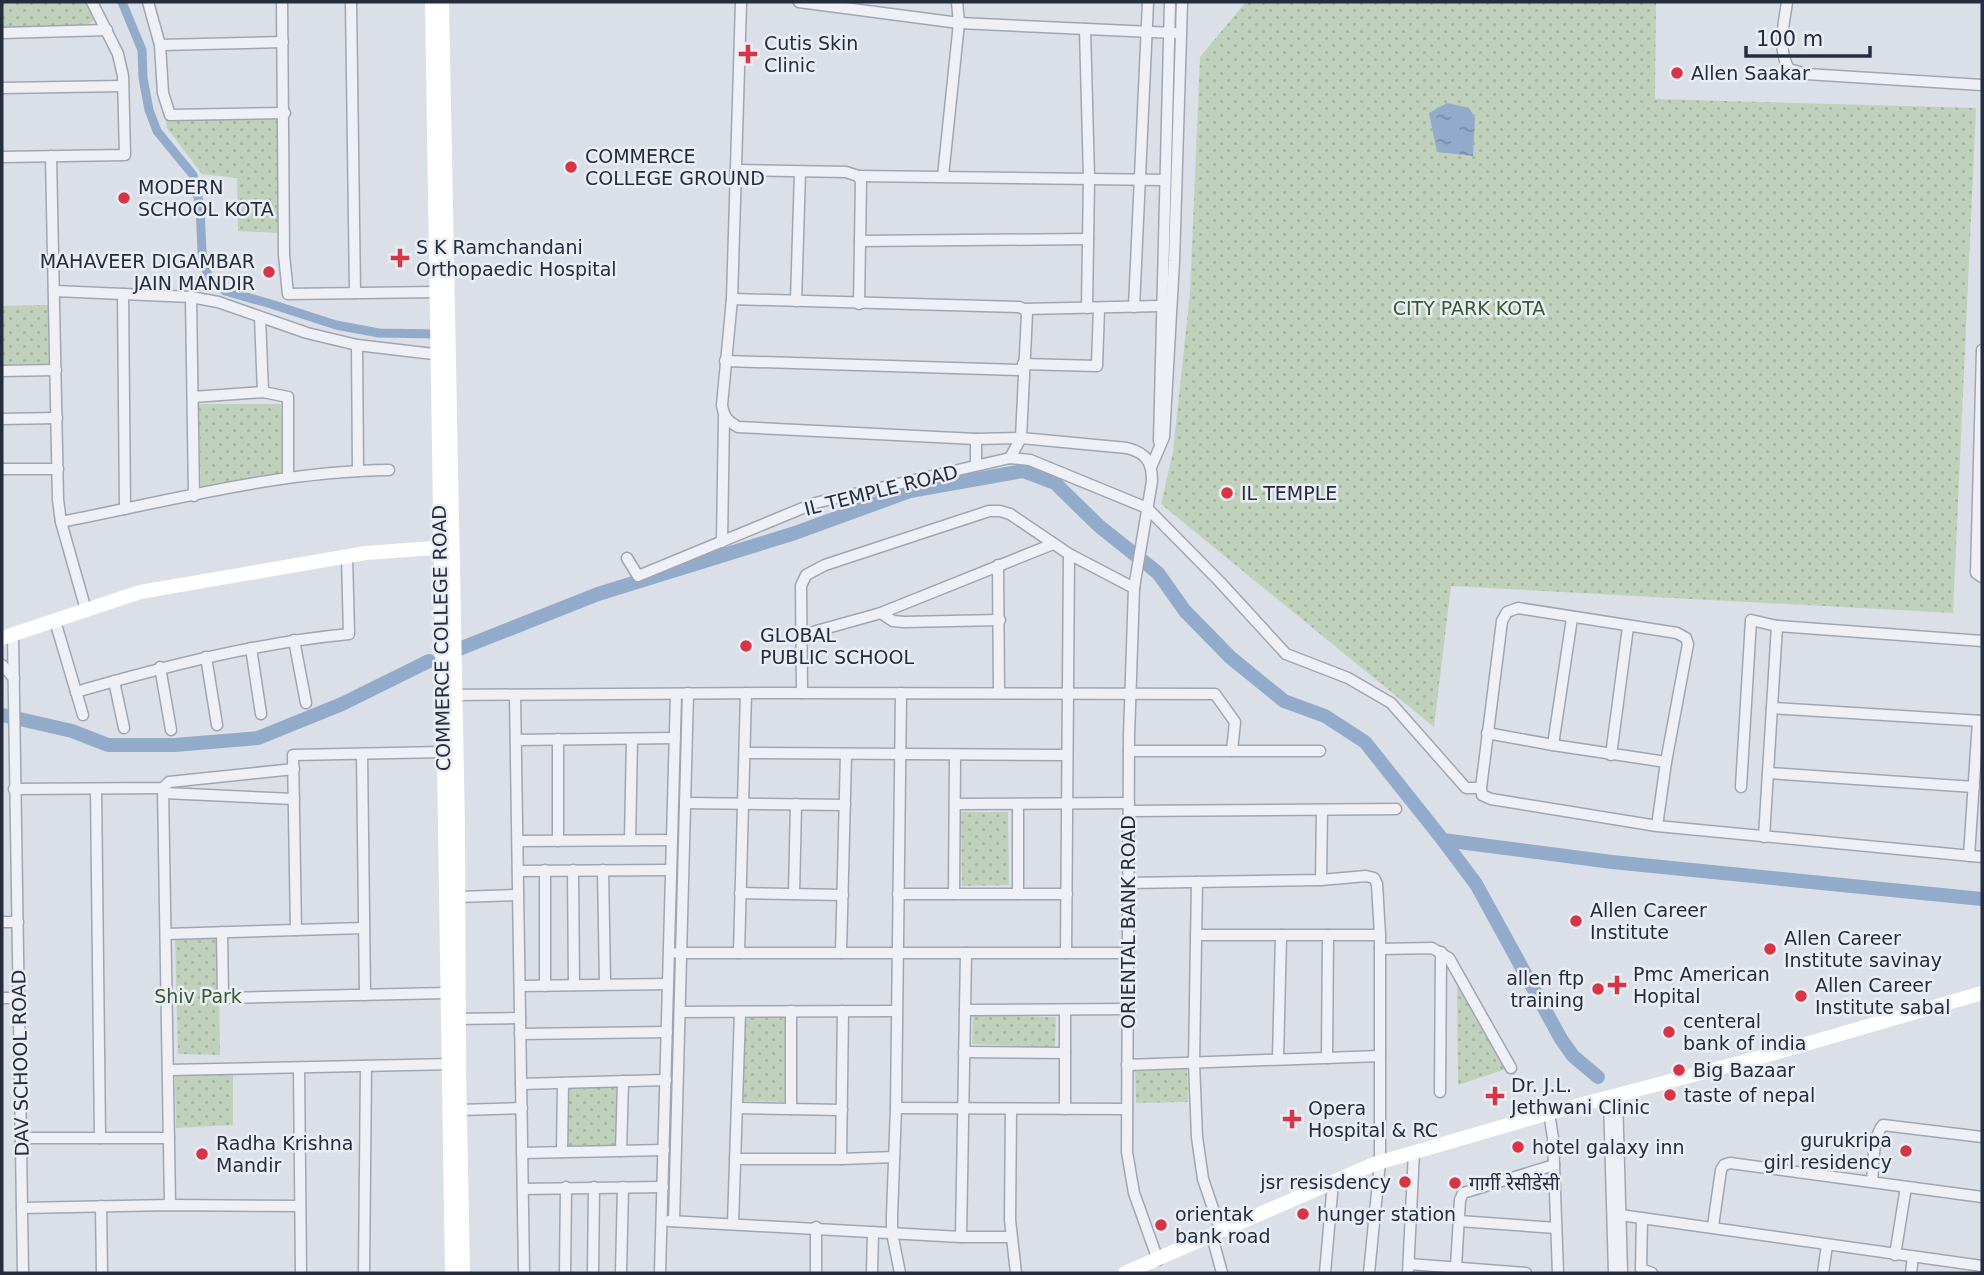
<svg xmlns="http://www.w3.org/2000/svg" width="1984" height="1275" font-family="'DejaVu Sans','Noto Sans Devanagari',sans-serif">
<defs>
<pattern id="park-dots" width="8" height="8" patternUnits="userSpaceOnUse" patternTransform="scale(1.75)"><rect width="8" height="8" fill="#c0d1bb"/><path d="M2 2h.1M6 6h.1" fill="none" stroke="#a5b4a2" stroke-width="1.8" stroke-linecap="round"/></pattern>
<pattern id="water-ripples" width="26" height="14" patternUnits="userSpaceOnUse" patternTransform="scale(1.75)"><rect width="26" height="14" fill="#93abca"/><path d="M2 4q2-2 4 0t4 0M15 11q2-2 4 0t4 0" fill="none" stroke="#788ba5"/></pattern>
</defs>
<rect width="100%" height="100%" fill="#dbdfe7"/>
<g fill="url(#park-dots)">
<path d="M2,2H85L97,19L85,26L2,30Z"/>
<path d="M1246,2H1656L1655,99L1976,108L1953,613L1451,586L1434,727L1161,504L1173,452L1190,293L1200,57Z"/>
<path d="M277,119L278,233L238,231L237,178L202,174L167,128L166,120Z"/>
<path d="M48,305L49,364L2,365V306Z"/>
<path d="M198,404H281L284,473L201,487Z"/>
<path d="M961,812H1008L1009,885L962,886Z"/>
<path d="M175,937H218L220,1055L178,1054Z"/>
<path d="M1457,980L1506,1069L1458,1085Z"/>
<path d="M973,1015L1056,1017L1055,1047L972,1044Z"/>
<path d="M746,1017H786V1102L742,1101Z"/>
<path d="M1187,1069L1188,1102L1136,1103L1135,1070Z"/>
<path d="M233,1073V1125L176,1128L175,1075Z"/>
<path d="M618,1085L619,1146L567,1147L566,1086Z"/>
</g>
<path fill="url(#water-ripples)" d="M1447,103L1469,108L1475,118L1473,156L1437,152L1429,113Z"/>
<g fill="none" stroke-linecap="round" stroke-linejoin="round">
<path stroke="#93abca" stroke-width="9" d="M122,2L142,50L143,78L149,110L157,131L193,175L200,206L202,252L208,276L225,291L271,304L336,325L379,333L437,334"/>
<g stroke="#93abca" stroke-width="14">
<path d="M459,649L598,594L795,533L910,491L1023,471L1055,483L1099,526L1158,573L1185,611L1230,657L1284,701L1325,716L1365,742L1443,840L1612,862L1982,899"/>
<path d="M2,715L72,731L108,745H175L258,738L342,704L429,661"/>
<path d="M1443,840L1476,884L1561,1039L1573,1056L1598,1077"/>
</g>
<g stroke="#a0a6b1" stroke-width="13">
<g id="street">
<path d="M148,2L160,45L163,93L170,115L285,113"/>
<path d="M282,2L284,255L288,294L436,292"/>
<path d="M351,2L355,293"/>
<path d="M741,2L732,299L722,405C724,418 728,421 738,427L976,439L1021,438L1127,448C1146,453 1152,461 1152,481L1134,588L1129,736L1127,1152L1134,1193L1158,1260"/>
<path d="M799,2L959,23L1174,33"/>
<path d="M1787,2C1784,24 1777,49 1789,69L1806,74L1982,85"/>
<path d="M1085,29L1089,178L1087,308"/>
<path d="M2,33L107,30"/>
<path d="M160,45L283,42"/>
<path d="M2,88L123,86"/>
<path d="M51,156L58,500L61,522L86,610"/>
<path d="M2,157L125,155L123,76L118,54L92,2"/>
<path d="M736,170L846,172L858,176L861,181L859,304"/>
<path d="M858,176L1164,180"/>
<path d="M943,176L959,23L957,2"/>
<path d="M860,241L1088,239"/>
<path d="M55,291L191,297L218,302L307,333L357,345L442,355"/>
<path d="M123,294L125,509"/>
<path d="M191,297L194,496"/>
<path d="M732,299L1019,307L1024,309L1027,313L1021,438L1010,458"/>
<path d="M796,301L800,172"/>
<path d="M1134,307L1148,2"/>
<path d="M1024,309L1161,306"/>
<path d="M260,317L263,392"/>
<path d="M357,345L358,471"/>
<path d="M1982,350L1976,573L1982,577"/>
<path d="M725,361L1022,370"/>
<path d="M1023,364L1097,366L1099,308"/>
<path d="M2,371L56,370"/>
<path d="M193,397L263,392L288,397V477"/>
<path d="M2,419L57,418"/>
<path d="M1159,441L1170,2"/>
<path d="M976,465V439"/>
<path d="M1152,465L1164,437L1174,261L1182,2"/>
<path d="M2,469H58"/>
<path d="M61,522C169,501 279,471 389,470"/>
<path d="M722,542L724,416"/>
<path d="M627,558L638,576L815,503L1010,458L1030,460L1147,508L1220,582L1286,654L1348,678L1391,703L1466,788H1481"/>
<path d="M998,565L999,693"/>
<path d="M881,613L893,621L904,622L1000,620"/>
<path d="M55,621L83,715"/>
<path d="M13,635L23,1273"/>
<path d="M802,635L881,613L1053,544"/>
<path d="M294,640L306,703"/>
<path d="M251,648L261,714"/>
<path d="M206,657L217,725"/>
<path d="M2,665L14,678"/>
<path d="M160,667L171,730"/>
<path d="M114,681L124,728"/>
<path d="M76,692C166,666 256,643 349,634L347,556"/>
<path d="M802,693L801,586L806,575L825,565L989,511H1000L1010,514L1069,554L1134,588"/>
<path d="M450,695L769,693L1215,694L1235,722L1232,751"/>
<path d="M515,695L524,1273"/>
<path d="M1772,708L1982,721"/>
<path d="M1487,733L1553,745L1666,762"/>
<path d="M558,739V841"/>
<path d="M516,740L675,738"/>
<path d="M1553,745L1572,618"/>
<path d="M1129,751H1320"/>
<path d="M745,753L1067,755"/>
<path d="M362,754L365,995"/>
<path d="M1611,755L1628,627"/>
<path d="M1769,773L1974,787"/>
<path d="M1741,787L1751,620L1777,626L1982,641"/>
<path d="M163,788L170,1205"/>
<path d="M14,789L163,788L169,782L294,769"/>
<path d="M96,789L100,1138"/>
<path d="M164,793L294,799"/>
<path d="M685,803L845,805"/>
<path d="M955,804L1129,803"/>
<path d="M1129,811L1396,809"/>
<path d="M1657,826L1666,762L1688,644L1686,638L1677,633L1518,608L1507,612L1502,621L1481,788L1482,795L1491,799L1657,826L1982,857"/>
<path d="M1764,837L1777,626"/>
<path d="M630,840L632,739"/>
<path d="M518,841L672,840"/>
<path d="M1969,856L1978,721"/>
<path d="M545,870V986"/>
<path d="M573,870L574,985"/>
<path d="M603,870L605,983"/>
<path d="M518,871L671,870"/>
<path d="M1321,880L1322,810"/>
<path d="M1197,882L1194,1063L1197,1137L1203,1179L1221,1232"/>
<path d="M1128,883L1321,880L1366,876L1374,878L1377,884L1380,935V1162L1369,1273"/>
<path d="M740,893L843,895"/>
<path d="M794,894L796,804"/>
<path d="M898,894H1067"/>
<path d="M954,894L955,755"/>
<path d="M1018,894V804"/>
<path d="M458,897L518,895"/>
<path d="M2,922H18"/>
<path d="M296,930L293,755L443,752"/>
<path d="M222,932L223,998L446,993"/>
<path d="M166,934L364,928"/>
<path d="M1196,935H1380"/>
<path d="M1380,949L1432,948L1449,958L1511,1068"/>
<path d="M677,953H1128"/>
<path d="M739,953L746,693"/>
<path d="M841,953L846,754"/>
<path d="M1066,953L1069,554"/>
<path d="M520,986L668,984"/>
<path d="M2,998H19"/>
<path d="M965,1010L1127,1009"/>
<path d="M791,1011V1109"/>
<path d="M680,1012L896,1011"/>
<path d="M454,1019L520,1018"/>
<path d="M520,1034L667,1032"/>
<path d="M964,1052L1065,1053"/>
<path d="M1327,1058L1328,935"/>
<path d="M1278,1059L1281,935"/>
<path d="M1127,1065L1380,1056"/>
<path d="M299,1068L301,1273"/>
<path d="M168,1070L454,1064"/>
<path d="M521,1084L666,1080"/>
<path d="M1440,1092L1441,952"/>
<path d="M1617,1096L1622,1273"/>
<path d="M1609,1098L1614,1273"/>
<path d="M737,1108L842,1110"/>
<path d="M896,1108L1127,1109"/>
<path d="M1011,1109L1010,1220L1016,1273"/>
<path d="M1065,1109V1010"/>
<path d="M459,1110L522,1108"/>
<path d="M1549,1113L1553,1138L1558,1273"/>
<path d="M21,1138H169"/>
<path d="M621,1151L623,1081"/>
<path d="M562,1152L563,1083"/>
<path d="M522,1153L664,1150"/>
<path d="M735,1159H841L894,1157"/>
<path d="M841,1159L843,1011"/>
<path d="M1872,1181C1874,1164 1872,1138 1883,1125L1982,1137"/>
<path d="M523,1189L663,1187"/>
<path d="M101,1206L102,1273"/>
<path d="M22,1208L170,1205L300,1206"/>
<path d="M1613,1214L1982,1266"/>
<path d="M1642,1218L1641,1269L1652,1273"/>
<path d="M669,1221L961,1237H1011"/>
<path d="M674,1221L688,693"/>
<path d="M1459,1221L1556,1228"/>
<path d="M733,1224L740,1012"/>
<path d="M1713,1226L1721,1170L1724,1165L1730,1163L1982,1197"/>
<path d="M1212,1236L1222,1273"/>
<path d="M961,1237L966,953"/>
<path d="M1895,1255L1906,1187"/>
<path d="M1409,1264L1526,1273"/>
<path d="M1456,1267L1460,1200L1463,1193L1554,1165"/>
<path d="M364,1273L366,1066"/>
<path d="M565,1273L566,1187"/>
<path d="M593,1273L594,1187"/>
<path d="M621,1273L623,1187"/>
<path d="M660,1273L676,694"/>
<path d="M816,1273V1227"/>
<path d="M872,1273L873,1232"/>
<path d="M900,1273L892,1233V1216L896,1108L901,693"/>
<path d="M1325,1273L1333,1182"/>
<path d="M1408,1273L1414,1152"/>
<path d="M1823,1273L1827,1245"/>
<path d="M1911,1273L1913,1257"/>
</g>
</g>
<use href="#street" stroke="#eef0f5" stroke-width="10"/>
<g stroke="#fff" stroke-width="14">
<path d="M432,2L452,1273"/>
<path d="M442,2L458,828L459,1064L463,1273"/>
<path d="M2,638L140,592L366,553L448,547"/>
<path d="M1125,1273L1374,1164L1549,1113L1754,1059L1982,993"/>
</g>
</g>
<g fill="#d73546" stroke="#eaeef4" stroke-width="2.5">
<path d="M744.5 43.5h7v7h7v7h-7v7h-7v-7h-7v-7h7z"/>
<circle cx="1677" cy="73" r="7"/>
<circle cx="571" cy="167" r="7"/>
<circle cx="124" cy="198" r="7"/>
<path d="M396.5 247.5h7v7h7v7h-7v7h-7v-7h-7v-7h7z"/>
<circle cx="269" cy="272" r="7"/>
<circle cx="1227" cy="493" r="7"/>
<circle cx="746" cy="646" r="7"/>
<circle cx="1576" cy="921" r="7"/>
<circle cx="1770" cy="949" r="7"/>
<path d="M1613.5 974.5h7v7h7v7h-7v7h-7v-7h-7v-7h7z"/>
<circle cx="1598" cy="989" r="7"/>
<circle cx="1801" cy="996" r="7"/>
<circle cx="1669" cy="1032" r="7"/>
<circle cx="1679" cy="1070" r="7"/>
<circle cx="1670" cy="1095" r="7"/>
<path d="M1491.5 1085.5h7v7h7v7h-7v7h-7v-7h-7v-7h7z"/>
<path d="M1288.5 1108.5h7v7h7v7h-7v7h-7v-7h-7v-7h7z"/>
<circle cx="1518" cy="1147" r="7"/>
<circle cx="1906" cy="1151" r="7"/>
<circle cx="202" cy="1154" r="7"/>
<circle cx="1405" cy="1182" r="7"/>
<circle cx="1455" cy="1183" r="7"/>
<circle cx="1303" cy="1214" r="7"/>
<circle cx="1161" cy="1225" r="7"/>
</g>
<g text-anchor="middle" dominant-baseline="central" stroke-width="5" stroke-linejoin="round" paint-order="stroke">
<g font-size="19" fill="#242c3e" stroke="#eaeef4" text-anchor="start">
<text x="764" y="43">Cutis Skin<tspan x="764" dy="22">Clinic</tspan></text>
<text x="1691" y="73">Allen Saakar</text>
<text x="585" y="156">COMMERCE<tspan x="585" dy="22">COLLEGE GROUND</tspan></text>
<text x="138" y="187">MODERN<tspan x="138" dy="22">SCHOOL KOTA</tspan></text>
<text x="416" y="247">S K Ramchandani<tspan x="416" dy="22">Orthopaedic Hospital</tspan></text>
<text x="255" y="261" text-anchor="end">MAHAVEER DIGAMBAR<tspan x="255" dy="22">JAIN MANDIR</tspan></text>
<text x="1241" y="493">IL TEMPLE</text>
<text x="760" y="635">GLOBAL<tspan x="760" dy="22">PUBLIC SCHOOL</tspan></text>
<text x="1590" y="910">Allen Career<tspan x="1590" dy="22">Institute</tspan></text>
<text x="1784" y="938">Allen Career<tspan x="1784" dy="22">Institute savinay</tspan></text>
<text x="1633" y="974">Pmc American<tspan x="1633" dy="22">Hopital</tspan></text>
<text x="1584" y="978" text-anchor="end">allen ftp<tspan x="1584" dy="22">training</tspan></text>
<text x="1815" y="985">Allen Career<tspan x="1815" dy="22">Institute sabal</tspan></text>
<text x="1683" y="1021">centeral<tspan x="1683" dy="22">bank of india</tspan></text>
<text x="1693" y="1070">Big Bazaar</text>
<text x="1511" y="1085">Dr. J.L.<tspan x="1511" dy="22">Jethwani Clinic</tspan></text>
<text x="1684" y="1095">taste of nepal</text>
<text x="1308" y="1108">Opera<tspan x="1308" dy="22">Hospital &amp; RC</tspan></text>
<text x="1892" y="1140" text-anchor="end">gurukripa<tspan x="1892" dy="22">girl residency</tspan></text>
<text x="216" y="1143">Radha Krishna<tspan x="216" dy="22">Mandir</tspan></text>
<text x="1532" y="1147">hotel galaxy inn</text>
<text x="1391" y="1182" text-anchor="end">jsr resisdency</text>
<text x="1469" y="1183">गार्गी रेसीडेंसी</text>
<text x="1175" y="1214">orientak<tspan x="1175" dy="22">bank road</tspan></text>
<text x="1317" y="1214">hunger station</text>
</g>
<g font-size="19" fill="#365a30" stroke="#eaeef4">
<text x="1469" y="308">CITY PARK KOTA</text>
<text x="198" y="996">Shiv Park</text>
</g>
<g font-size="19" fill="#242c3e" stroke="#eaeef4">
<text transform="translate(881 490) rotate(-14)">IL TEMPLE ROAD</text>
<text transform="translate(441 638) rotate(-91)">COMMERCE COLLEGE ROAD</text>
<text transform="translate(1128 922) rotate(-90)">ORIENTAL BANK ROAD</text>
<text transform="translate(20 1063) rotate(-91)">DAV SCHOOL ROAD</text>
</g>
</g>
<rect width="1984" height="1275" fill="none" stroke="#242c3e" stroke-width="7"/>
<path d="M1746 46v10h124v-10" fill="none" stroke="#242c3e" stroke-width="3.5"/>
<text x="1756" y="46" font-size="21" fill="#242c3e" stroke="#eaeef4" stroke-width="5" paint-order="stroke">100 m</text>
</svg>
